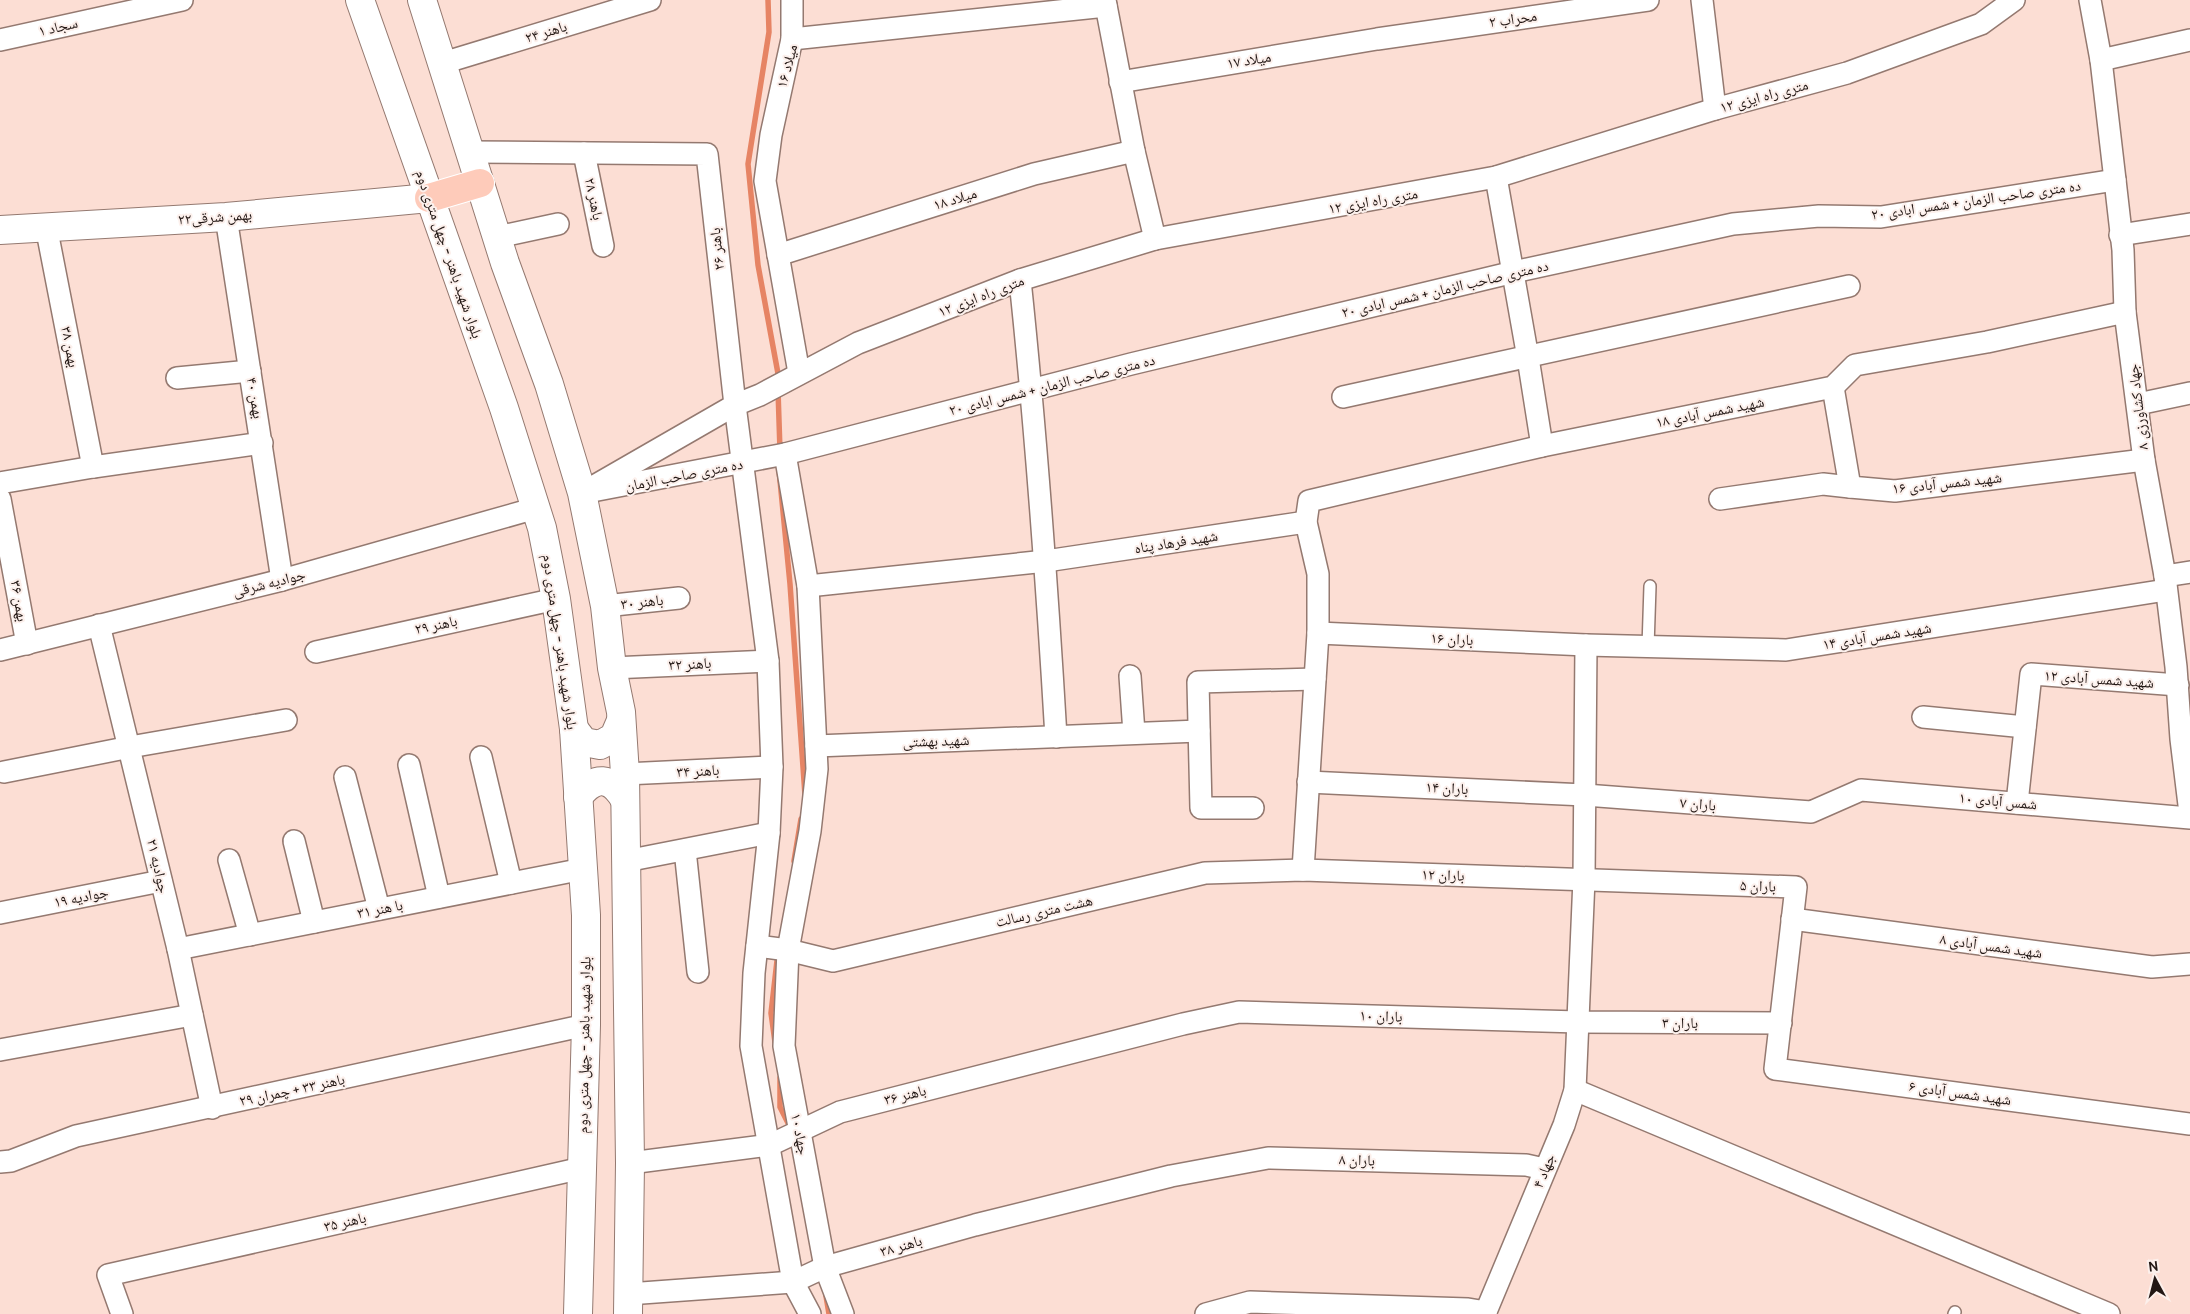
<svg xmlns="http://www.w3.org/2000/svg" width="2190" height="1314" font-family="Cabin,'Noto Naskh Arabic',sans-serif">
<rect width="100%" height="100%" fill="#fcded4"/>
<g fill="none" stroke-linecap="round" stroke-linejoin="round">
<g stroke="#e68464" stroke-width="5.5">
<path d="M768,0L769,32L748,164L758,265L779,379"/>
<path d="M778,390L780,451"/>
<path d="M779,470L790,584L805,795"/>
<path d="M794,861L801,819"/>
<path d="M775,1042L771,1013L778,952"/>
<path d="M780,1078V1107L791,1129"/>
<path d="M826,1296L829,1314"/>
</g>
<g stroke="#947970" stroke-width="14">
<g id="service">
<path d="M1648,647L1650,586"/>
<path d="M1954,1314L1955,1312"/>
</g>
</g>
<g stroke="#947970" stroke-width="24">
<g id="minor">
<path d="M792,0V39L771,135L765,181L799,373"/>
<path d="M1105,0L1134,151L1155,239"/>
<path d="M1702,0L1715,109"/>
<path d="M2090,0L2101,60L2115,180L2123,250L2125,312L2144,460L2165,576L2176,667L2181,739L2190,813"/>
<path d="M792,39L1106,6"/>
<path d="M0,40L182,0"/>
<path d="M2101,60L2190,40"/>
<path d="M443,63L650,0"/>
<path d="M1120,82L1377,39L1648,0"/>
<path d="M470,152L707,154L735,405L596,485"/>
<path d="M584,153L603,246"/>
<path d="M1496,177L1528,358L1542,446"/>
<path d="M226,217L282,580"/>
<path d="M46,226L93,467"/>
<path d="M2120,235L2190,224"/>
<path d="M497,237L558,224"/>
<path d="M778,255L1034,174L1134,151"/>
<path d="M1020,280C1036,432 1047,584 1056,737"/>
<path d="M177,378L250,371"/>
<path d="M1833,387L1850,487L1895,491L2144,460"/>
<path d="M1343,397L1849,286"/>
<path d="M2138,404L2190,393"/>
<path d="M785,454L808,586L817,769L810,831L788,950L784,1046L825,1267L843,1314"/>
<path d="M0,483L93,467L262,443"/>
<path d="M582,493L785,454L1131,364L1514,272L1733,224L1819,216L1881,217L2115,180"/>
<path d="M0,499L27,644"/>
<path d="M1720,499L1823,484L1850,487"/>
<path d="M2165,576L2190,572"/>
<path d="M808,586L1046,561L1306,522"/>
<path d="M605,606L679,598"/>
<path d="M99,625L178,949L212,1108"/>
<path d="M1318,633L1586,645L1786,650L2166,590"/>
<path d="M0,650L282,580L536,508"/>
<path d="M316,652L556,599"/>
<path d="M612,668L768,661"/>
<path d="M1130,676L1134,733"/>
<path d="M1923,717L2025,727"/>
<path d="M816,746L1199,731"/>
<path d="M481,757L511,883"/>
<path d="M409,765L439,897"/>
<path d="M4,772L130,747L286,720"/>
<path d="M625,774L772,767"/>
<path d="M345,777L379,909"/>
<path d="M1308,782L1585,795L1811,812L1861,790L2190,818"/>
<path d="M2017,803L2031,674L2178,685"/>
<path d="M1253,808H1201L1198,682L1315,679"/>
<path d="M294,841L314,922"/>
<path d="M685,850L698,972"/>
<path d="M229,860L250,935"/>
<path d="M626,861L769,833"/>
<path d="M1303,870L1318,633V574L1306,522L1309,501L1542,446L1833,387L1855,365L1987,342L2125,312"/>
<path d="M0,913L161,881"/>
<path d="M1792,919L2152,967L2190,964"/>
<path d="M757,946L788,950L833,961L1205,873L1303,870L1796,887L1775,1069L2190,1124"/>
<path d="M178,949L583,869"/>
<path d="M0,1050L192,1015"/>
<path d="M1575,1090L2109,1314"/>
<path d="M0,1162L11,1161L76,1136L586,1025"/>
<path d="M630,1163L770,1145L840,1112L1183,1024L1239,1012L1579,1022L1781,1023"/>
<path d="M628,1294L793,1282L825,1267L975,1225L1171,1176L1268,1158L1526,1165L1544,1169"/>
<path d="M122,1314L108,1275L582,1168"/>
<path d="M810,1314L793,1282L751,1046L754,973L769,833L772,767L768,661L735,405L760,395L858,343L1020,280L1155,239L1496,177L1715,109L1847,73L1981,24L2014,0"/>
<path d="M1206,1314L1250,1302L1468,1309L1486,1312"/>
<path d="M1485,1314L1564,1125L1575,1090L1584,879L1586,645"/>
</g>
</g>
<g stroke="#947970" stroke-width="30">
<g id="tertiary">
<path d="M360,0L504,408L542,528L556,599L574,729L586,915V1025L578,1314"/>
<path d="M422,0L505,263L549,384L582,493L605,606L612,668L621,712L625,774L630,1163L628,1314"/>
<path d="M0,230L226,217L429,198"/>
<path d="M574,729L584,742L600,745L614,737L620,723"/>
<path d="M578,797C595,775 611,776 625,800"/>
</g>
</g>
<g stroke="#fff" stroke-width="30">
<path id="primary" d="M429,198L480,183"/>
</g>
<use href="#service" stroke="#fff" stroke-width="11"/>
<use href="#minor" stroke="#fff" stroke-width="21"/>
<use href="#tertiary" stroke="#fff" stroke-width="28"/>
<use href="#primary" stroke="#fecbba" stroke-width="28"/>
</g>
<g text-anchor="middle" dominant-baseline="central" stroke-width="4" stroke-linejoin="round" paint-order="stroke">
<g font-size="15" fill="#221714" stroke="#fcf0ec">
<text transform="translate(1513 19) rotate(-8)">محراب ۲</text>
<text transform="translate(58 27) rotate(-13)">سجاد ۱</text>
<text transform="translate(546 32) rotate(-17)">باهنر ۲۴</text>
<text transform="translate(1249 60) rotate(-9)">میلاد ۱۷</text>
<text transform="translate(787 66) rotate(-75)">میلاد ۱۶</text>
<text transform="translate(1764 96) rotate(-15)">۱۲ متری راه ایزی</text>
<text transform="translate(594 199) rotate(78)">باهنر ۲۸</text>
<text transform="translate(955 199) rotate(-17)">میلاد ۱۸</text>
<text transform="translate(1976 200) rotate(-8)">ده متری صاحب الزمان + شمس ابادی ۲۰</text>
<text transform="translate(1373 201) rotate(-10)">۱۲ متری راه ایزی</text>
<text transform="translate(215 217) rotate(-4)">۲۲بهمن شرقی</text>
<text transform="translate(717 249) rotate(-96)">باهنر ۲۶</text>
<text transform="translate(449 254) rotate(71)">بلوار شهید باهنر - چهل متری دوم</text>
<text transform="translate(1445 289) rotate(-13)">ده متری صاحب الزمان + شمس ابادی ۲۰</text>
<text transform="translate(981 296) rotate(-21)">۱۲ متری راه ایزی</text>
<text transform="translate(70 347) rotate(79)">بهمن ۳۸</text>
<text transform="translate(1052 385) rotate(-14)">ده متری صاحب الزمان + شمس ابادی ۲۰</text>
<text transform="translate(255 398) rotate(80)">بهمن ۴۰</text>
<text transform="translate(2138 407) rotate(-97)">جهاد کشاورزی ۸</text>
<text transform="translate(1710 412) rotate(-11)">شهید شمس آبادی ۱۸</text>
<text transform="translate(684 475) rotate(-11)">ده متری صاحب الزمان</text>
<text transform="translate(1947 483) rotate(-6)">شهید شمس آبادی ۱۶</text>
<text transform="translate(1176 542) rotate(-9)">شهید فرهاد پناه</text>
<text transform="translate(269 583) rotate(-14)">جوادیه شرقی</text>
<text transform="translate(19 601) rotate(80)">بهمن ۳۶</text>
<text transform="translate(642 602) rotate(-6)">باهنر ۳۰</text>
<text transform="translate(436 625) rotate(-12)">باهنر ۲۹</text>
<text transform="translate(1877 636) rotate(-9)">شهید شمس آبادی ۱۴</text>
<text transform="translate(1452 639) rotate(3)">باران ۱۶</text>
<text transform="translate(560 642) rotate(82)">بلوار شهید باهنر - چهل متری دوم</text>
<text transform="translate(690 664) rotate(-3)">باهنر ۳۲</text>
<text transform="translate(2099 679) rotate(4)">شهید شمس آبادی ۱۲</text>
<text transform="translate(936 741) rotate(-2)">شهید بهشتی</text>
<text transform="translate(698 771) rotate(-3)">باهنر ۳۴</text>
<text transform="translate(1447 788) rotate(3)">باران ۱۴</text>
<text transform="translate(1998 801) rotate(5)">شمس آبادی ۱۰</text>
<text transform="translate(1698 804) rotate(5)">باران ۷</text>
<text transform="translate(158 866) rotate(77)">جوادیه ۲۱</text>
<text transform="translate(1443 875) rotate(2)">باران ۱۲</text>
<text transform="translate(1758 886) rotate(2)">باران ۵</text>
<text transform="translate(81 897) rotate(-11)">جوادیه ۱۹</text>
<text transform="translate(380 909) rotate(-11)">با هنر ۳۱</text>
<text transform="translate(1044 911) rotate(-13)">هشت متری رسالت</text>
<text transform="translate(1991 946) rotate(8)">شهید شمس آبادی ۸</text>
<text transform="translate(1381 1016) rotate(2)">باران ۱۰</text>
<text x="1680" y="1023">باران ۳</text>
<text transform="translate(584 1045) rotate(-89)">بلوار شهید باهنر - چهل متری دوم</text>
<text transform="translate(292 1090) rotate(-12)">باهنر ۳۳ + چمران ۲۹</text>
<text transform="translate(1960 1093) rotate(8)">شهید شمس آبادی ۶</text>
<text transform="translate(905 1095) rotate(-14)">باهنر ۳۶</text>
<text transform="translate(800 1134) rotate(79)">جهاد ۱۰</text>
<text transform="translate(1357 1160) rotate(2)">باران ۸</text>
<text transform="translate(1544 1171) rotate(-67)">جهاد ۴</text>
<text transform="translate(345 1222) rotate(-13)">باهنر ۳۵</text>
<text transform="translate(901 1246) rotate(-16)">باهنر ۳۸</text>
</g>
</g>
<g transform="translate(2155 1279) rotate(353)" stroke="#fcf0ec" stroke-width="4" paint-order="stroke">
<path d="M0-4L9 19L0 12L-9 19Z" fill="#221714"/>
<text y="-8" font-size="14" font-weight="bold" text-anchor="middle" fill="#221714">N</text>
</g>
</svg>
